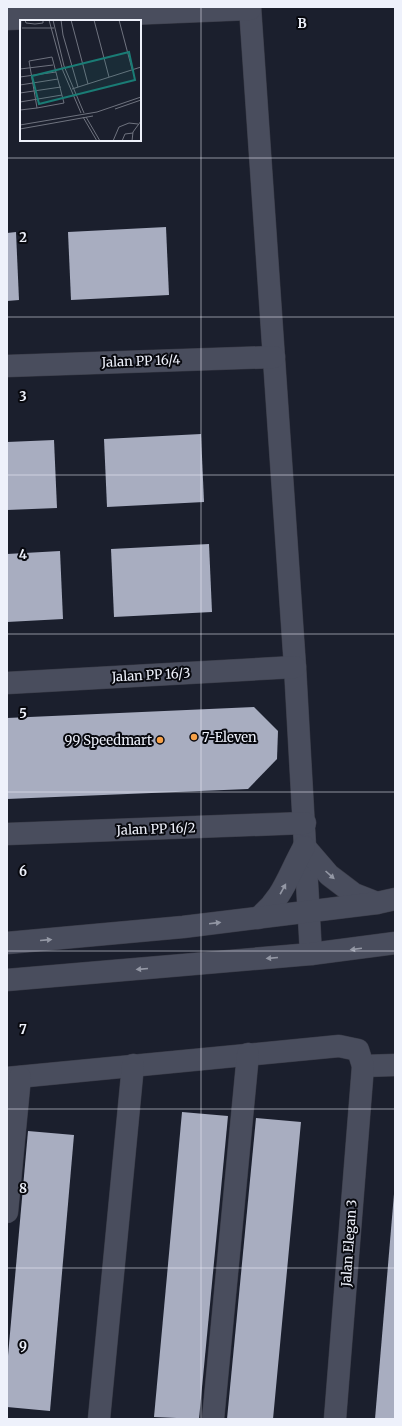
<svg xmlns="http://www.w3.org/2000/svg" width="402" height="1426" font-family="Merriweather,serif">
<rect width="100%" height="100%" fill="#1b1f2d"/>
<g fill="#a8adc0">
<path d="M166,227L169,295L71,300L68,232Z"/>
<path d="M16,232L19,300L7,301V233Z"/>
<path d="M201,434L204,502L107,507L104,439Z"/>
<path d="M54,440L57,508L7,510V442Z"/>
<path d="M209,544L212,612L114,617L111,549Z"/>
<path d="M60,551L63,619L7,622V554Z"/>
<path d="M254,707L278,731L277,759L248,789L7,799V718Z"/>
<path d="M182,1112L228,1116L199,1419L154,1417Z"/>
<path d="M256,1118L301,1122L273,1419H227Z"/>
<path d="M28,1131L74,1135L50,1411L7,1407V1367Z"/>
<path d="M394,1194H395V1419H375Z"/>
</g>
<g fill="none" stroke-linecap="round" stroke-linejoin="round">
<g stroke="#393b47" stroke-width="23">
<g id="minor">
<path d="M250,7L295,667L311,954"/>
<path d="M7,19L250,9"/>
<path d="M7,366L274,357"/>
<path d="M7,683L295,667"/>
<path d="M7,834L305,823"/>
<path d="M304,846L329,875L354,894L377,903"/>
<path d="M258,918C284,897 288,875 304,847"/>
<path d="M7,943L183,927L377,903L395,899"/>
<path d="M7,980L311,954L395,943"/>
<path d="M363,1066L395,1065"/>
<path d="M7,1078L339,1046L358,1050L363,1066L335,1419"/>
<path d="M7,1212L20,1077"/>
<path d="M99,1419L133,1065"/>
<path d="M213,1419L248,1054"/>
</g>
</g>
<use href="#minor" stroke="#494d5d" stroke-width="22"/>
</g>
<defs><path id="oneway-solid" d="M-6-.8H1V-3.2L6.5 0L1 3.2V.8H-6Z"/></defs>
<g fill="#9397a4">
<use href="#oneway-solid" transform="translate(330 875) rotate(42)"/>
<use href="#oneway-solid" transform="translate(283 889) rotate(-61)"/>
<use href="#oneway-solid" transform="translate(215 923) rotate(-7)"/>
<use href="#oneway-solid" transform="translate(46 940) rotate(-5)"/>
<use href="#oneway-solid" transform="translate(356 949) rotate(173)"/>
<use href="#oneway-solid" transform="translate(272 958) rotate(175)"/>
<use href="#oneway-solid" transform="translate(142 969) rotate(175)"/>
</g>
<path fill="none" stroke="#eef1fb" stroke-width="1" stroke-opacity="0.55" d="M201,7V1419M7,158H395M7,317H395M7,475H395M7,634H395M7,792H395M7,951H395M7,1109H395M7,1268H395"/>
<g fill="#f7a148" stroke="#08090f" stroke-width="1.5">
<circle cx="194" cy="737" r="4"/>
<circle cx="160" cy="740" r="4"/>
</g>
<g text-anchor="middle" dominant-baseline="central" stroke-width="4" stroke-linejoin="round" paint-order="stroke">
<g font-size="13" fill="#eef1fb" stroke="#08090f">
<text transform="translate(141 361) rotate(-2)">Jalan PP 16/4</text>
<text transform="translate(151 675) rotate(-3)">Jalan PP 16/3</text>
<text transform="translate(156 829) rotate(-2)">Jalan PP 16/2</text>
<text transform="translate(349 1243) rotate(-86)">Jalan Elegan 3</text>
</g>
<g font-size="13" fill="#eef1fb" stroke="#08090f" text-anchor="start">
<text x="202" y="737">7-Eleven</text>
<text x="152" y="740" text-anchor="end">99 Speedmart</text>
</g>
</g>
<g transform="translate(20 20)">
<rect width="121" height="121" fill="#1b1f2d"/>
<path fill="none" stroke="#6f737f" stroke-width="1" d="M5,0L6,3L15,4L23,3V0M29,0L43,51L61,93M33,0L44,46L64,93M41,0L43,15L58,67M51,0L68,64M74,0L89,57M99,0L112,49M2,8H34M0,21L1,0M0,49L33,45M0,57L36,52M0,65L38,59M52,69L121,47M0,73L41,67M0,82L42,75M95,89L121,80M0,90L17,88L44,83L32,37L9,41L17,88M63,97L77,121M66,97L80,121M0,105L77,92L121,77M0,109L73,96M93,121L99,107L109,103L118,104M102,121L105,114L113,113M112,121L113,112L121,101"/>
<path fill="#1a7c75" fill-opacity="0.15" stroke="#1a7c75" stroke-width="2" d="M109,32L115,60L19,84L12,56Z"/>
<rect width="121" height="121" fill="none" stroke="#eef1fb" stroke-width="2"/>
</g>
<g font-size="13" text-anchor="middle" font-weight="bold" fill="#eef1fb" stroke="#08090f" stroke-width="4" stroke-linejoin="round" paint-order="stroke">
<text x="302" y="28">B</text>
<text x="23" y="242">2</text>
<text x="23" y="401">3</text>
<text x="23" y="559">4</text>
<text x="23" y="718">5</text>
<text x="23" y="876">6</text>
<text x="23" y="1034">7</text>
<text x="23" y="1193">8</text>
<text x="23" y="1351">9</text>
</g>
<rect width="402" height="1426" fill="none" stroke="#eef1fb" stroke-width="16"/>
</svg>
